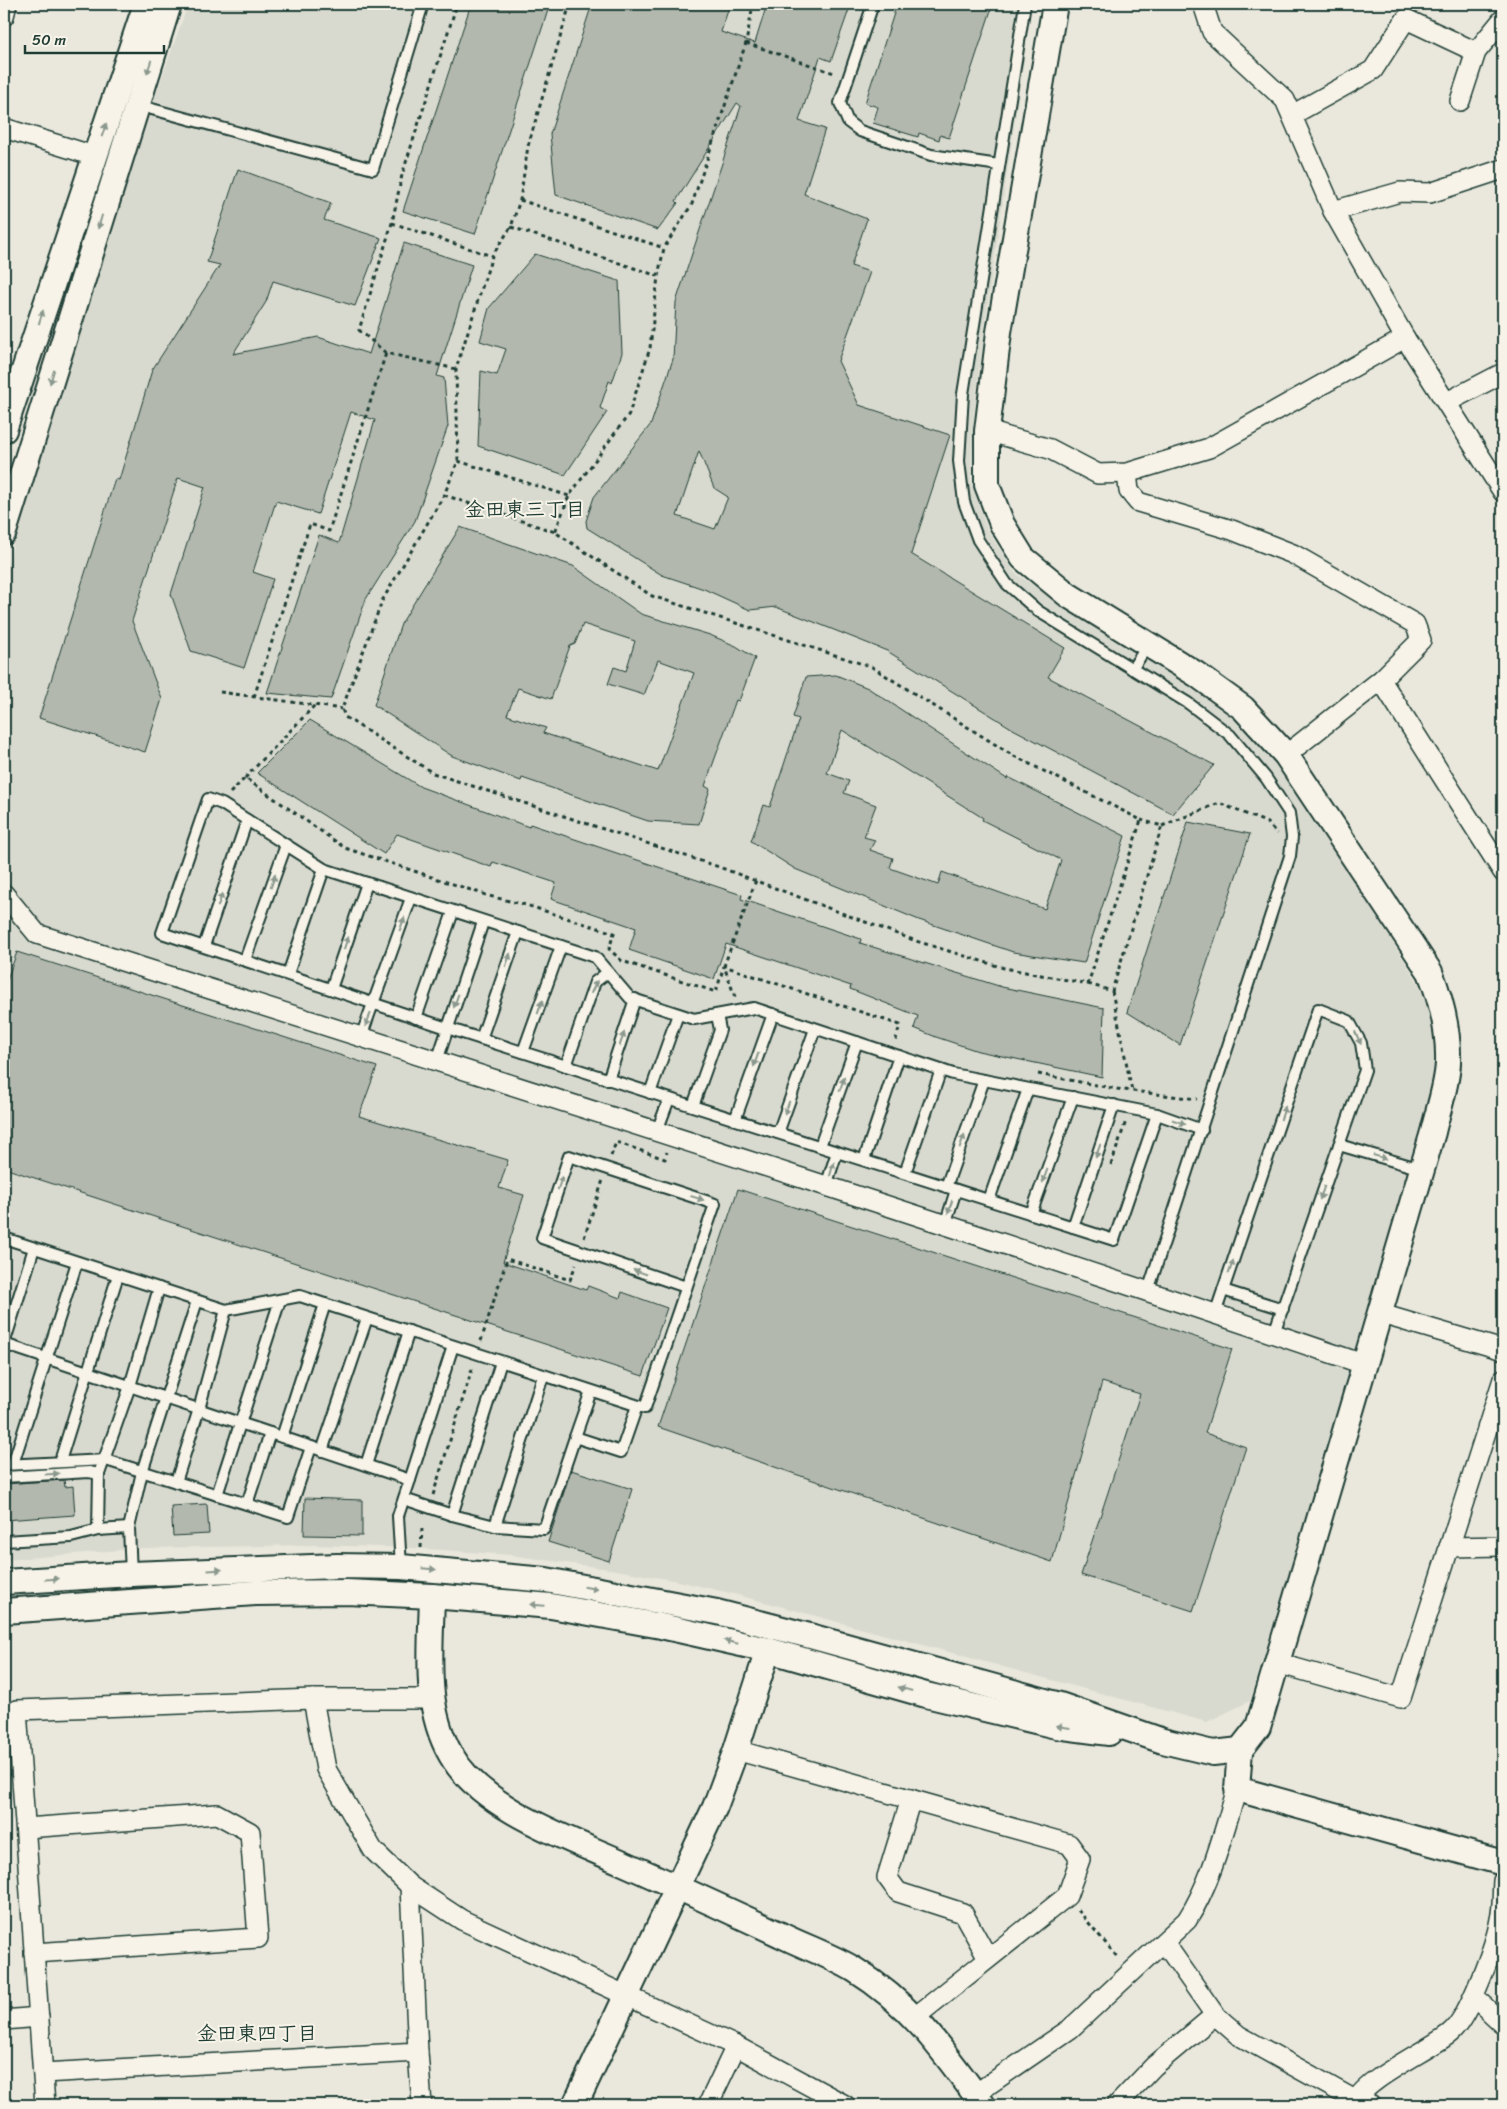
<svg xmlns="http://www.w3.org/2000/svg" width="1507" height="2109" font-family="Sriracha,'Klee One',sans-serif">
<rect width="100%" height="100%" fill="#eae8dd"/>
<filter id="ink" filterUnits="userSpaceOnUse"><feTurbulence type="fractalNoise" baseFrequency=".02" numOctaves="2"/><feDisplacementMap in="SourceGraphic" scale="10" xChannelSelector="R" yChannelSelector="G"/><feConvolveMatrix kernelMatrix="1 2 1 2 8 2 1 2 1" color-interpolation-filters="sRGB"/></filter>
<g filter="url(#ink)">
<path fill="#d9dacf" d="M188,4H1032L983,337L973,424L971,482L987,529L1015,573L1124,645L1232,708L1271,753L1296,790L1416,979L1433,1016L1436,1063L1422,1131L1348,1369L1327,1451L1250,1701L1207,1722L738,1595L678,1581L616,1570L510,1555L414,1548L312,1545L144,1548L4,1560V576L102,246Z"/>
<g fill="#b2b8ae" stroke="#1f3d34" fill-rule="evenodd">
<path d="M471,4H550L475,234L403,211Z"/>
<path d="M592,4H730L721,32L755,43L767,4H851L831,61L820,57L799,121L825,129L804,194L867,219L851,266L870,272L838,361L859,405L950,435L911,554L1065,648L1048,677L1214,765L1173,814L1013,729L887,651L776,607L750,610L704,589L662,575L587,528L586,521L594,497L651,424L673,359L676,302L741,106L737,103L676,201L678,203L658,230L556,195L550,134ZM699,451L714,488L728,497L715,529L677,516Z"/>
<path d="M897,4H993L949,138L940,135L939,140L919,133L918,137L873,123L878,107L865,103Z"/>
<path d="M238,169L331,203L324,220L381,238L355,306L273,281L266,302L233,354L318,337L369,354L404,243L472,265L437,376L444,378L448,426L415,521L366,599L331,699L267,693L319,535L339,543L375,420L351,412L318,514L276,501L253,572L273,579L244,668L191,651L171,594L205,487L178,478L132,621L162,699L145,752L39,718L115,479L119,480L152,370L220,265L207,262Z"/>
<path d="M535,254L619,281L622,353L612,383L609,381L600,408L607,412L565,475L478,446L481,371L497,375L506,349L480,341L489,308Z"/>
<path d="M460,527L573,566L641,614L710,635L736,646L755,658L739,701L736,700L705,786L710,789L699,824L648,821L522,778L521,781L452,756L374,705L401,624ZM583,624L635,641L626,671L614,667L608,684L644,695L658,660L694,673L658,771L543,733L546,728L507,715L518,688L551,699L570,646L575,644Z"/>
<path d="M836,675L868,688L1007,779L1008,777L1125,836L1084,963L1013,952L919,920L795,869L751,841L764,805L770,807L799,719L793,717L806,677ZM842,730L983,818L982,820L1061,860L1045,909L942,872L938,885L890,868L893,858L870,850L875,840L864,837L876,805L844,793L849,781L827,773Z"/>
<path d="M310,720L421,787L529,827L530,824L742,895L741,899L861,939L860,943L1002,987L1104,1008L1102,1077L978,1051L936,1037L914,1028L918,1016L850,989L851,986L726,944L714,979L629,950L636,928L551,899L556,883L493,862L491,867L397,834L384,854L257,773Z"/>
<path d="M1188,822L1250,834L1180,1045L1127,1012Z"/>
<path d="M17,952L377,1067L359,1116L508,1160L499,1188L524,1195L503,1262L586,1290L588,1286L620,1298L622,1292L667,1308L643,1376L4,1168V988Z"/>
<path d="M738,1189L1232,1349L1205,1433L1246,1447L1193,1611L1081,1575L1140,1394L1102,1382L1052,1562L658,1427Z"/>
<path d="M571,1470L632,1489L609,1561L548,1542Z"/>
<path d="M64,1480L65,1487L73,1486L75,1515L4,1520V1484Z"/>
<path d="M305,1498L362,1500V1536L304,1535Z"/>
<path d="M207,1504L209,1534L173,1536L171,1506Z"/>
</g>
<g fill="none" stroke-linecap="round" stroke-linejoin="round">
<g stroke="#1f3d34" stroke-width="14">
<g id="service">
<path d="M873,4L840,103L848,122L860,131L931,155L999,165"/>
<path d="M1025,4L963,394L959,461L964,502L978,540L1007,584L1038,611L1188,703L1230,735L1266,778L1289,813L1292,837L1290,856L1148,1291"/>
<path d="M137,105L373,169L423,4"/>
<path d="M1132,669L1148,645"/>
<path d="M208,799L222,804L324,869L595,957L630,998L694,1019L754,1008L953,1074L1157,1114L1114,1240L447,1028L162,933Z"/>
<path d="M204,946L247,820"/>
<path d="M245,960L286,845"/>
<path d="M288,974L324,869"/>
<path d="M331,989L367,883"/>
<path d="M416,1018L453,912"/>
<path d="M361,1037L411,898"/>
<path d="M481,1039L518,932"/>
<path d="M523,1052L561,946"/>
<path d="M437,1061L483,922"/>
<path d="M566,1066L595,982L608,972"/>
<path d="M608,1080L635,999"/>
<path d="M650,1093L678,1014"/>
<path d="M693,1106L720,1030L717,1015"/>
<path d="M1157,1114L1202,1130"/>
<path d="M735,1120L773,1014"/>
<path d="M657,1131L669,1099"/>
<path d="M778,1133L815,1029"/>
<path d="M1339,1145L1421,1169"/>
<path d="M820,1146L857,1042"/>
<path d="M864,1160L899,1056"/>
<path d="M905,1173L941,1070"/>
<path d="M826,1186L837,1152"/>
<path d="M946,1187L984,1080"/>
<path d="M989,1200L1028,1089"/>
<path d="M1031,1214L1073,1097"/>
<path d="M945,1225L956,1190"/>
<path d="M1073,1227L1114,1105"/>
<path d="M4,1238L226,1310L300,1296L645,1408L715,1204L569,1156L542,1238L686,1287"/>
<path d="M1223,1290L1283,1309"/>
<path d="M1215,1314L1318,1009L1349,1021L1361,1043L1365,1070L1274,1333"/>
<path d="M4,1344L410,1480L398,1516L401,1567"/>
<path d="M4,1344L34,1248"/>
<path d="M282,1437L325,1304"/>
<path d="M575,1437L591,1391"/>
<path d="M322,1451L367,1318"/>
<path d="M60,1461L118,1275"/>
<path d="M13,1464L77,1262"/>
<path d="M4,1465L106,1460L288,1517L311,1447"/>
<path d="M366,1465L409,1331"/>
<path d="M99,1474L130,1386L159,1288"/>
<path d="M4,1477L89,1472L99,1474L98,1530"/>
<path d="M410,1480L453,1346"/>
<path d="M176,1482L199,1409L226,1310"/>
<path d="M217,1495L280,1300"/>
<path d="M404,1499L452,1515L495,1526L544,1529L575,1437L621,1452L637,1406"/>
<path d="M247,1504L270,1433"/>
<path d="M452,1515L501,1362"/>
<path d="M495,1526L543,1376"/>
<path d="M4,1541L71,1537L98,1530L129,1528"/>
<path d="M131,1574L129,1528L142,1472L197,1301"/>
</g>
</g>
<g stroke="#1f3d34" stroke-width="22">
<g id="minor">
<path d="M1203,4L1212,32L1285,100L1333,211L1405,338L1503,492"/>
<path d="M4,16L7,4"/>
<path d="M1460,101L1476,52L1503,19"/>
<path d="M1292,115L1373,70L1406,19L1476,52"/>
<path d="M4,128L94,156"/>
<path d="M1333,211L1400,192L1430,193L1503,169"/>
<path d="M1447,402L1503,373"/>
<path d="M987,431L1050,449L1098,474L1127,473L1209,448L1405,338"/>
<path d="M1127,473L1129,491L1138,502L1232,530L1293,554L1415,624L1421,640L1381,680L1286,755"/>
<path d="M1381,680L1503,872"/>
<path d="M4,894L37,934C480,1075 923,1214 1363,1364"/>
<path d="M1378,1313L1503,1350"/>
<path d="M1449,1547L1503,1546"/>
<path d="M1277,1663L1401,1698L1503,1379"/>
<path d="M313,1699L326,1769L373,1850L410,1886L462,1920L736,2046L845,2105"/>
<path d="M736,1750L1069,1844L1080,1859L1067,1896L915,2017"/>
<path d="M911,1799L887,1877L898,1892L963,1913L988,1958"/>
<path d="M26,1828L217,1814L250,1832L258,1938L34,1953"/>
<path d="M1164,1942L1215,2015L1238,2035L1355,2100L1370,2105"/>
<path d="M1474,1997L1503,2024"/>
<path d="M4,2020L39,2017"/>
<path d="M418,2052L422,2105"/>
<path d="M43,2073L418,2052L410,1886"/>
<path d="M975,2094L1070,2029L1187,1920C1212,1881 1223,1833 1237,1789"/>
<path d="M45,2105L17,1710L313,1699H432"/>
<path d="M708,2105L736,2046"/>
<path d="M1117,2105L1154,2066L1215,2015"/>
<path d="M1354,2105C1360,2081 1430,2050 1450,2033C1469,2018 1496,1943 1500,1919C1503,1907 1502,1893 1503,1881"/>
</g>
</g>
<g stroke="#1f3d34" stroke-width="28">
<g id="tertiary">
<path d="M1055,4L999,332L987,431V485L1002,524L1023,558L1068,595L1196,674L1243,708L1286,755L1430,972C1442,1002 1449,1031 1448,1063C1447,1086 1438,1110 1433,1132L1258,1727L1240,1750"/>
<path d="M4,430L146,4"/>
<path d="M4,532L169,4"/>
<path d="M4,1582L131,1574L337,1566L401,1567L546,1580L717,1612L810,1636L1060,1705L1163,1741L1213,1753L1240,1750L1237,1789L1503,1863"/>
<path d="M432,1596C431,1649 423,1707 451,1755C481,1808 567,1838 621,1862C675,1886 728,1910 781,1935C805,1947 832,1956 855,1970C913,2006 943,2051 983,2105"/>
<path d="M4,1611L255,1593L347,1592L432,1596L551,1606L661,1626L768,1650L926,1695L1056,1726L1109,1733"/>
<path d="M575,2105L715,1807L736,1750L768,1650"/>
</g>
</g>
<g stroke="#1f3d34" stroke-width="3" stroke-dasharray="4 4" stroke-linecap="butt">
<path d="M570,4L528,146L520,200L511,227L492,256L456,369L458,461L444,495L382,601L342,709L345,717L433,773L719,867L916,941L1004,968L1088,984L1141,820L1012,755L872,667L652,596L555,532L569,496L629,414L650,348L658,276L664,248L692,204L746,43L753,4"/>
<path d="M746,43L834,73"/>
<path d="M520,200L664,248"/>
<path d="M392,223L492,256"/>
<path d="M511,227L658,276"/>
<path d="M456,369L386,353L359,330L392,223L402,175L457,4"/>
<path d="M458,461L569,496"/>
<path d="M444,495L555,532"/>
<path d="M220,692L342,709"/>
<path d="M254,697L310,524L329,531L386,353"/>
<path d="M245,778L315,705"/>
<path d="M230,793L245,778L345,848L489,896L526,905L614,933L609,949L622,961L716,992L724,966L900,1025L896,1039L899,1040"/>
<path d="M1162,826L1219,803L1268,823L1277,834"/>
<path d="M1088,984L1112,991L1162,826L1141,820"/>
<path d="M1112,991L1132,1091"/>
<path d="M735,997L724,966L756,880"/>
<path d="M1038,1074L1117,1089L1197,1099"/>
<path d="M611,1156L616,1142L665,1159L667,1152"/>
<path d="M1111,1165L1126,1121"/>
<path d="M584,1238L603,1180"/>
<path d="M481,1341L507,1259L570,1280L576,1264"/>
<path d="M433,1495L473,1366"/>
<path d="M421,1548L422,1528"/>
<path d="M1078,1910L1119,1959"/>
</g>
<use href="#service" stroke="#f7f3e8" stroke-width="10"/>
<use href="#minor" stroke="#f7f3e8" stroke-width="19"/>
<use href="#tertiary" stroke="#f7f3e8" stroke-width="24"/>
</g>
<defs><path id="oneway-solid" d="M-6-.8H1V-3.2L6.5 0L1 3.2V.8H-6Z" transform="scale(1.25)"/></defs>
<g fill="#8b988e">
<use href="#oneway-solid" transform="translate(149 67) rotate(108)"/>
<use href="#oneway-solid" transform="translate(104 130) rotate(-71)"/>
<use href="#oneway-solid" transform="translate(100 222) rotate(107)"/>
<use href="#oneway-solid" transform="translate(41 317) rotate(-72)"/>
<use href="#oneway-solid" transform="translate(52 377) rotate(107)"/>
<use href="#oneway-solid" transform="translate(273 881) rotate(-71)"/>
<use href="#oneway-solid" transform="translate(220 900) rotate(-71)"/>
<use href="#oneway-solid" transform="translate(402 924) rotate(-70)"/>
<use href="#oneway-solid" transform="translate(346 943) rotate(-71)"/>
<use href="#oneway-solid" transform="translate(508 960) rotate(-71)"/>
<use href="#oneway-solid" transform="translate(594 987) rotate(-64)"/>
<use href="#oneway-solid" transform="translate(456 1001) rotate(109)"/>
<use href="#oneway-solid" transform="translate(540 1007) rotate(-71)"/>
<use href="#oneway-solid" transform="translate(368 1020) rotate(111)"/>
<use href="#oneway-solid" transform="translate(1358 1038) rotate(65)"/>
<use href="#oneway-solid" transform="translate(622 1039) rotate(-71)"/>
<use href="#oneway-solid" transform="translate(756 1060) rotate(109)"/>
<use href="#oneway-solid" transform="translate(842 1084) rotate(-70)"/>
<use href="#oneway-solid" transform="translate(787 1108) rotate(109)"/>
<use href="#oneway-solid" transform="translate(1283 1113) rotate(-71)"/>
<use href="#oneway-solid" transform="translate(1179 1122) rotate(19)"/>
<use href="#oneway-solid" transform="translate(962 1141) rotate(-70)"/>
<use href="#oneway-solid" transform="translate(1098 1151) rotate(109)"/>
<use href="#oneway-solid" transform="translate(1380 1157) rotate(16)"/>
<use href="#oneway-solid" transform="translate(832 1169) rotate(-73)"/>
<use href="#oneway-solid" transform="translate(1045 1176) rotate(110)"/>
<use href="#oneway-solid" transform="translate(560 1183) rotate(-72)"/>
<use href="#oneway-solid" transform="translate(1322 1193) rotate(109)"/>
<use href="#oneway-solid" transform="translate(697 1198) rotate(18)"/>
<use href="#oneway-solid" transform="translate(950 1207) rotate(108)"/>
<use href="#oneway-solid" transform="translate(1231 1267) rotate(-71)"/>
<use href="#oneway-solid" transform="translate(640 1272) rotate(-161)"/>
<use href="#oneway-solid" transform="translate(52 1474) rotate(-3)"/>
<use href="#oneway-solid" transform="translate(429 1569) rotate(5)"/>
<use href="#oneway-solid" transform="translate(215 1570) rotate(-3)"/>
<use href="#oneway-solid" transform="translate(52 1579) rotate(-4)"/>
<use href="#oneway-solid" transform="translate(591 1588) rotate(10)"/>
<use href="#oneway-solid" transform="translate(537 1605) rotate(-175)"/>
<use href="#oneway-solid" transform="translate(731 1642) rotate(-167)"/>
<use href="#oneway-solid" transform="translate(905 1689) rotate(-164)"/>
<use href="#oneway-solid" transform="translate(1063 1727) rotate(-172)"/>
</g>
</g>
<g text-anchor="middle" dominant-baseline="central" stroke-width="4" stroke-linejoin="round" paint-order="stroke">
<g font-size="20" font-weight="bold" fill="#1f3d34" stroke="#f7f3e8">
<text x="525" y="509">金田東三丁目</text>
<text x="257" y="2033">金田東四丁目</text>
</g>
</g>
<rect width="1507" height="2109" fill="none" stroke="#f7f3e8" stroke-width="20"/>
<rect x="10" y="10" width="1487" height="2089" fill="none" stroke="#1f3d34" stroke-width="2" filter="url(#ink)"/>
<path d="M25 45v8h139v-8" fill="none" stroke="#1f3d34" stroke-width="2.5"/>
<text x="32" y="45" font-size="15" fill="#1f3d34" stroke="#f7f3e8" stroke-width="4" paint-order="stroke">50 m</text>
</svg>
